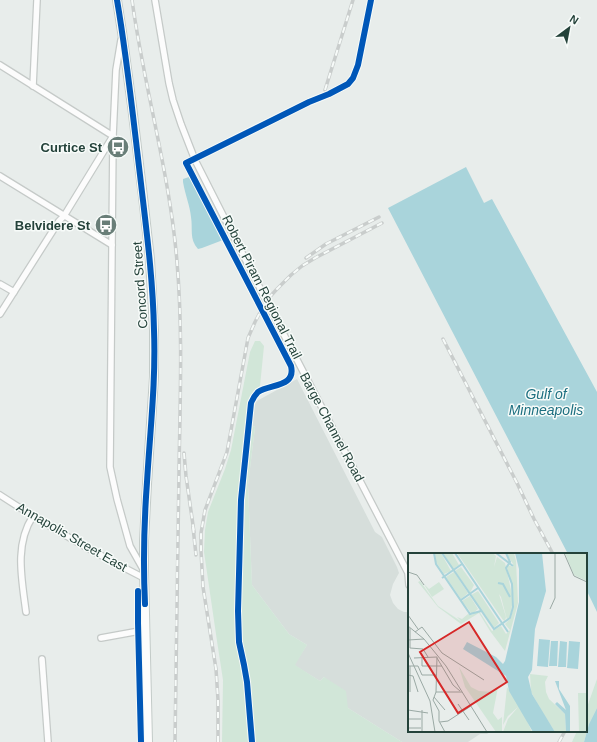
<svg xmlns="http://www.w3.org/2000/svg" width="597" height="742" font-family="Arial,sans-serif">
<rect width="100%" height="100%" fill="#e8edeb"/>
<path fill="#d6dedb" d="M297,379L375,532L382,537L397,567L399,573L393,584L390,595L393,603L398,609L404,612H409V731H491L487,734H480L468,742H402L348,708L324,677L320,681L294,665L307,645L289,634L252,585L248,485L255,427L251,425L255,402Z"/>
<g fill="#d1e6d8">
<path d="M255,341H260L264,346L260,386L251,395L247,423L255,427L248,485L252,585L289,634L307,645L295,665L320,681L324,677L346,691L348,708L402,742H222L223,680L217,641L204,552L205,530L208,512L225,469L231,450L250,352Z"/>
<path d="M597,679V708L589,724L584,742H572L577,731H586V710Z"/>
</g>
<g fill="#a9d4db">
<path d="M466,167L484,203L492,199L597,392V612L586,589V554H568L388,208Z"/>
<path d="M189,177L223,240L202,248L198,249C189,239 193,229 191,217C190,206 185,194 183,182V179Z"/>
<path d="M597,708V742H584L589,724Z"/>
</g>
<g fill="none" stroke-linecap="round" stroke-linejoin="round">
<g stroke="#c5cac8" stroke-width="8">
<g id="minor">
<path d="M155,0L169,83L173,100L181,124L195,160L269,306L408,573L409,585"/>
<path d="M121,40L116,70L113,136L110,467L117,499L130,546L143,569"/>
<path d="M0,65L113,136L64,216L59,221L0,314"/>
<path d="M33,86L37,0"/>
<path d="M0,176L112,245"/>
<path d="M0,284L14,292"/>
<path d="M0,495C46,525 94,553 144,578"/>
<path d="M26,612C22,580 14,545 33,516"/>
<path d="M101,638L145,630"/>
<path d="M42,659L48,742"/>
</g>
</g>
<g stroke="#c3cbc8" stroke-width="10">
<path id="secondary" d="M117,0L122,32L132,106L143,197L150,259L154,330V377L147,484L144,541V571L148,742"/>
</g>
<use href="#minor" stroke="#fcfcfc" stroke-width="5.5"/>
<use href="#secondary" stroke="#fcfcfc" stroke-width="8"/>
<g stroke="#c9cdcc" stroke-width="3.5">
<g id="rail">
<path d="M132,0C144,88 170,174 177,262C183,332 180,402 179,472C177,562 176,652 175,742"/>
<path d="M325,90L353,0"/>
<path d="M306,258L326,244L379,217"/>
<path d="M443,339L517,483L534,519L553,554"/>
<path d="M184,453L186,476L194,532"/>
<path d="M193,527L196,555"/>
<path d="M218,742V700L216,669L203,587L201,551V533L205,510L227,452L248,338L255,322L266,301L277,289L291,275L302,266L315,258L382,223"/>
<path d="M559,742L565,731"/>
</g>
</g>
<use href="#rail" stroke="#f7fbf9" stroke-width="2" stroke-dasharray="6" stroke-linecap="butt"/>
<g stroke="#f7fbf9" stroke-width="8">
<g id="cycleway">
<path d="M117,0C127,58 133,117 140,175C146,227 153,278 154,330C156,381 150,431 147,482C144,523 143,563 145,604"/>
<path d="M138,591V623L141,742"/>
<path d="M252,742L247,682L244,665L239,642L238,611L241,500L251,403C253,398 255,395 258,392C271,384 296,387 291,366L186,163L309,102L329,94L348,84L353,78L358,65L371,0"/>
</g>
</g>
<use href="#cycleway" stroke="#0057b8" stroke-width="6"/>
</g>
<defs>
<g id="bus-disc" transform="scale(1.15)"><circle r="9.5" fill="#697e78" stroke="#f7fbf9"/><path d="M-5-6H5V4H4V6H2V4H-2V6H-4V4H-5ZM-3.5-4V0h7V-4ZM-3.5 1.2v1.5H-2V1.2ZM2 1.2v1.5H3.5V1.2Z" fill="#fff"/></g>
</defs>
<g fill-rule="evenodd">
<use href="#bus-disc" x="118" y="147"/>
<use href="#bus-disc" x="106" y="225"/>
</g>
<g text-anchor="middle" dominant-baseline="central" stroke-width="3" stroke-linejoin="round" paint-order="stroke">
<g font-size="13" font-weight="bold" fill="#24423a" stroke="#f7fbf9" text-anchor="end">
<text x="102" y="147">Curtice St</text>
<text x="90" y="225">Belvidere St</text>
</g>
<g font-size="13" fill="#24423a" stroke="#f7fbf9">
<text transform="translate(140 285) rotate(-94)">Concord Street</text>
<text transform="translate(262 287) rotate(63)">Robert Piram Regional Trail</text>
<text transform="translate(332 427) rotate(62)">Barge Channel Road</text>
<text transform="translate(72 537) rotate(30)">Annapolis Street East</text>
</g>
<g font-size="14" font-style="italic" fill="#1c6f80" stroke="#f7fbf9">
<text x="546" y="394">Gulf of<tspan x="546" dy="16">Minneapolis</tspan></text>
</g>
</g>
<g transform="translate(408 553)">
<rect width="179" height="179" fill="#e8edeb"/>
<path d="M27,0H33L43,18L36,21L28,9ZM35,0H44L51,12L45,16ZM49,0H85L88,3L86,14L89,4L97,10L105,46L102,65L99,67L93,44L91,41L98,64L97,68L95,67ZM98,0H106L108,8L110,50L97,98L82,78L71,60L53,71L30,54L10,29L12,28L30,53L54,69L49,64L54,66L60,61L64,62L71,58L84,78L93,73L98,81L102,77L97,71L103,65L106,51L104,31L99,15L100,12L105,14V11ZM157,0H179V28L166,22ZM53,14L66,32L62,40L47,18ZM46,19L60,40L53,46L38,24ZM31,29L36,36L24,44L15,30L21,36ZM70,38L91,70L86,75L63,42ZM62,43L70,56L64,61L54,48ZM51,114L63,134L71,138L85,139L90,134L85,160L90,167L94,164V179H88L57,134ZM122,121L140,123L137,129L138,139L141,146L157,161L158,179H147L135,160L123,139ZM99,134L117,163L124,179H95L100,166L110,154L100,163L95,172ZM170,140H179V179H171Z" fill="#d1e6d8"/>
<path d="M107,0H134L138,38L127,76L124,117L120,124L124,141L147,179H125L101,138L98,123L55,96L59,89L88,104L95,111L97,108L111,49V16ZM131,86L142,87L140,114L129,113ZM143,88H150L149,113H141ZM152,88L159,89L158,114H150ZM161,88L172,89L170,116L159,115ZM147,128H151V136L162,153V179H158L157,161L147,151L149,149L158,157Z" fill="#a9d4db"/>
<path fill="none" stroke="#a9d4db" stroke-width="2" d="M26,0L28,11L62,61L73,58M34,0L86,76L102,65L105,54L104,31L98,15L102,9L98,0M47,0L100,79M88,0L105,13M34,25L54,11M90,30L95,31L102,44M53,47L70,35"/>
<path fill="none" stroke="#9aa9a4" stroke-width="1" d="M156,0L166,23L179,29M0,19L9,22L16,32M142,56L147,45V0M0,62L10,76M0,73L16,86L38,113L79,179M2,75V95L15,96L20,104M7,79L14,74L34,100L76,127M0,87L16,86M0,100L22,148L27,179M14,104V113H34M6,105L29,104L28,139L25,147L31,158V168L37,179M29,105L45,132L52,138M0,113H10L14,122H28M2,113V139M0,122L5,123L10,139M28,139H54M26,144L37,157M50,151L61,167M0,157L20,160M0,166H13M32,169L40,168L63,153M0,175H13M14,179V157"/>
<path fill="#d62828" fill-opacity="0.15" stroke="#d62828" stroke-width="2" d="M61,69L99,129L50,160L12,99Z"/>
<rect width="179" height="179" fill="none" stroke="#24423a" stroke-width="2"/>
</g>
<g transform="translate(569 28) rotate(32)" stroke="#f7fbf9" stroke-width="3" paint-order="stroke">
<path d="M0-3L7 15L0 10L-7 15Z" fill="#24423a"/>
<text y="-6" font-size="11" font-weight="bold" text-anchor="middle" fill="#24423a">N</text>
</g>
</svg>
